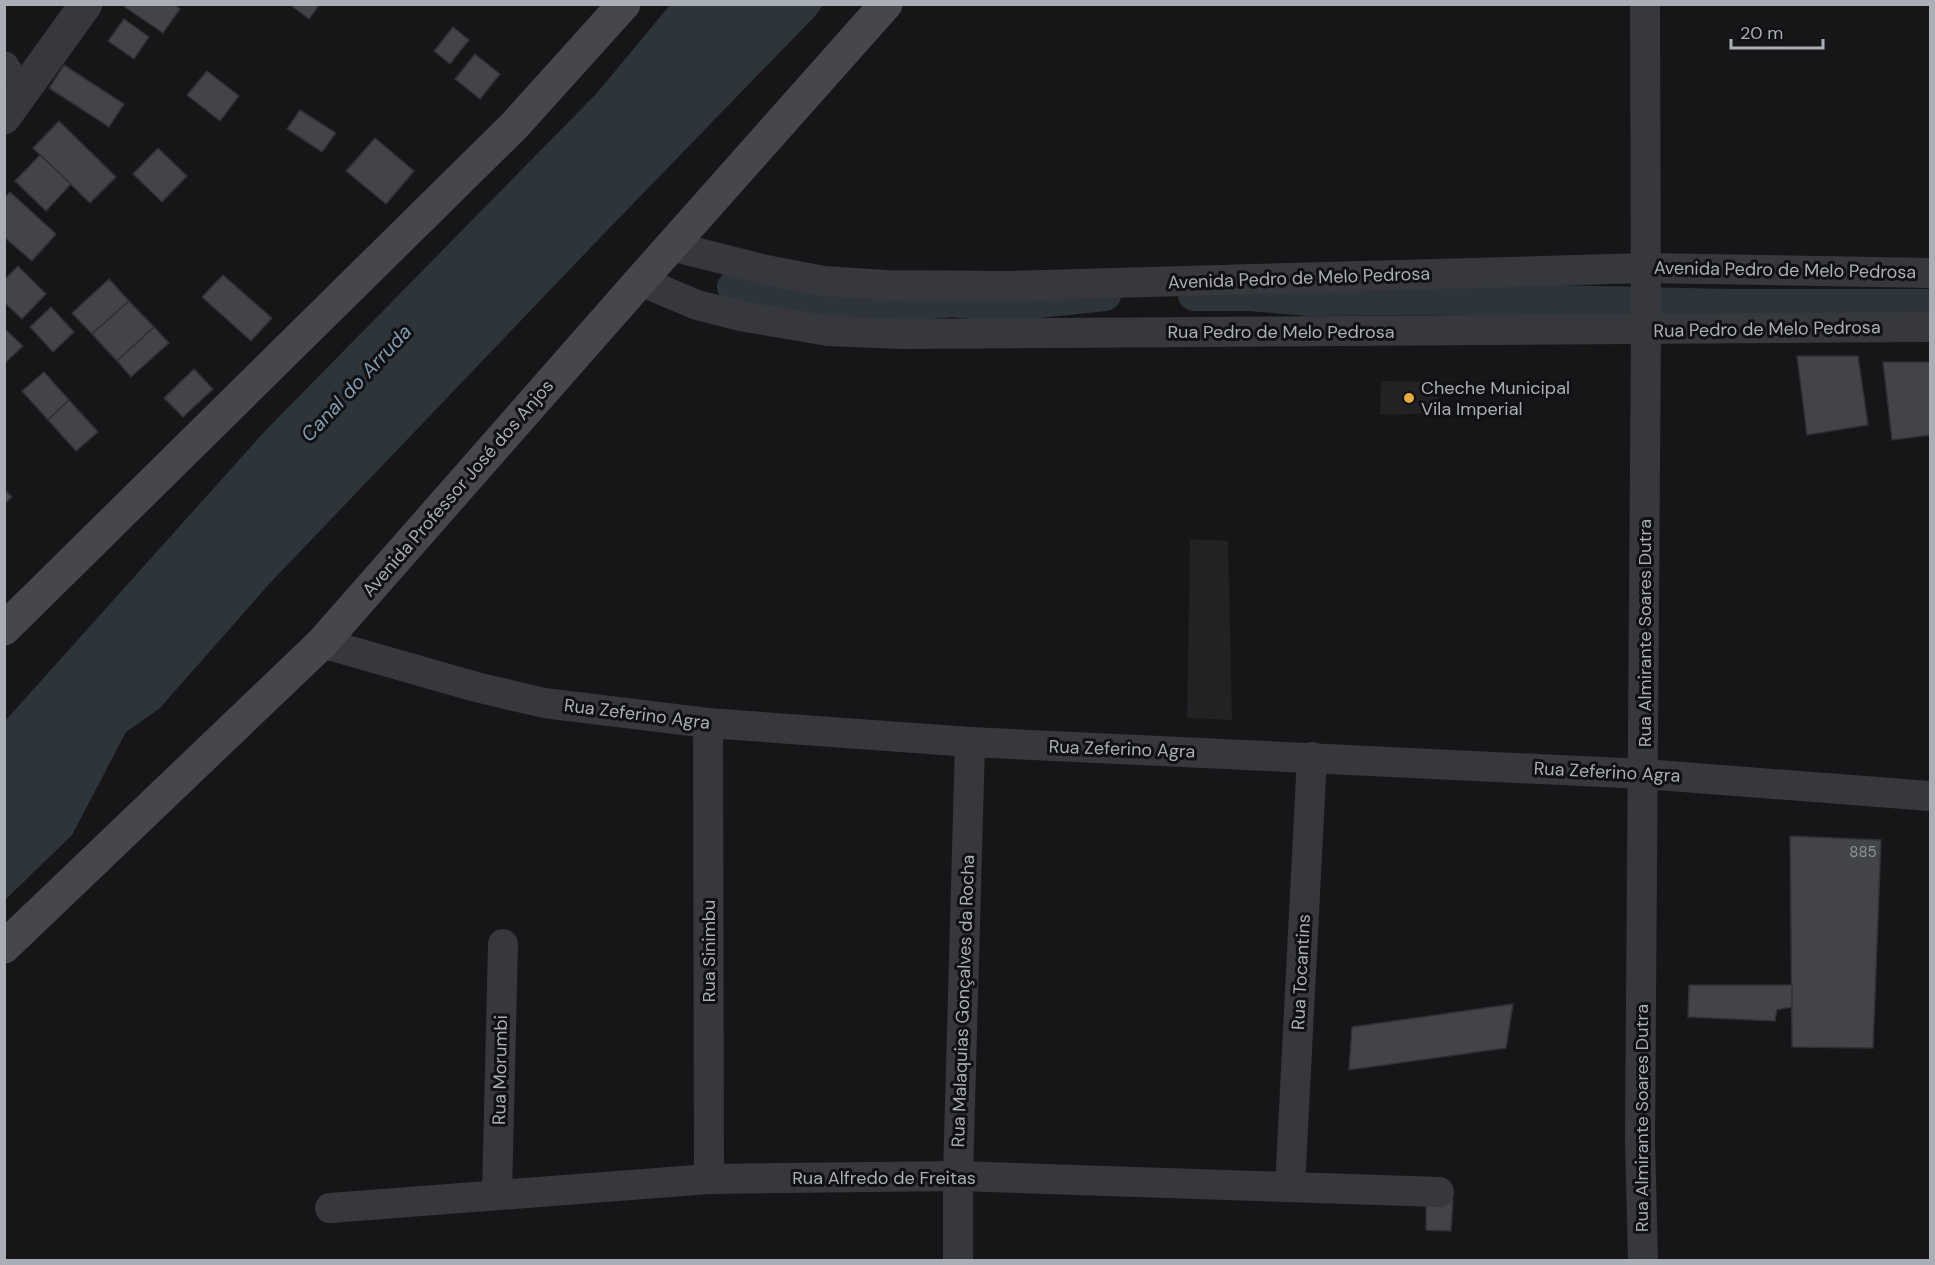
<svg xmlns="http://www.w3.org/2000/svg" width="1935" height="1265" font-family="'DM Sans',sans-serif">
<rect width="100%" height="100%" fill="#161618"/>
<g fill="#222225">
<path d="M1381,381L1433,382L1443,413L1380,415Z"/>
<path d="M1190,539L1228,541L1232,720L1187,718Z"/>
</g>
<path fill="#2d353b" d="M670,5H823L815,16L595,243L271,582L159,709L126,732L72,835L5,900V721L265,431L597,93Z"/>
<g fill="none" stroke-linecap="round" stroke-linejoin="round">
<g stroke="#2d353b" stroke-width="32">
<path d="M733,287L806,309L861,310L952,301L1001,306L1105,295"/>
<path d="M1194,295H1249L1309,300L1470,299L1728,305H1930"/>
</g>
</g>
<g fill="#434448" stroke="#303034" stroke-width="1.5">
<path d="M174,4L180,9L163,33L122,5Z"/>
<path d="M289,4H320L309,19Z"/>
<path d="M124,19L149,37L134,59L108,41Z"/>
<path d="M453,27L469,40L450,64L434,51Z"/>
<path d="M475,54L500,74L480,99L455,79Z"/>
<path d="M64,65L124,104L109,127L49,88Z"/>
<path d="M207,71L239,96L220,121L187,95Z"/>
<path d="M300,110L336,133L322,152L287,129Z"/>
<path d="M59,121L116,177L90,203L33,148Z"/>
<path d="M375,138L414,171L386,204L346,171Z"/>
<path d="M158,148L187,176L162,202L133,174Z"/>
<path d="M40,155L71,184L46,211L15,181Z"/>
<path d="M10,192L56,234L32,261L4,237V198Z"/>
<path d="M18,266L46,294L22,319L4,302V280Z"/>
<path d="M223,275L272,318L251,341L202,297Z"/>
<path d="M109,279L129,301L92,334L72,313Z"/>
<path d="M129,301L154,327L117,361L92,334Z"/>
<path d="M51,307L74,332L53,352L30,327Z"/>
<path d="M154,327L169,343L131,377L117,361Z"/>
<path d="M4,328L23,346L4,364Z"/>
<path d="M1797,356H1858L1868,425L1807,435Z"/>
<path d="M1883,362H1930V435L1892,440Z"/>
<path d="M194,369L213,389L183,417L164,398Z"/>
<path d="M44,372L69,400L48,420L22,391Z"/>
<path d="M69,400L98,432L76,451L48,420Z"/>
<path d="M4,489L12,497L4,504Z"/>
<path d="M1790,836L1881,840L1873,1048L1792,1047Z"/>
<path d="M1689,985H1792V1007L1777,1010L1775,1021L1688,1017Z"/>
<path d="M1513,1004L1506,1048L1349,1070L1352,1027Z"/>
<path d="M1453,1199L1451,1231L1426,1230V1201Z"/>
</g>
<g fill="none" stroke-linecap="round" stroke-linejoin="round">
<g stroke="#37383d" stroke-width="30">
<path d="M4,66L22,95"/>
<path d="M671,246L766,270L824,281L886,285L1009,286L1646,268L1930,273"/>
<path d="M640,281L697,305L740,316L828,331L902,334L1930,327"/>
<path d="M322,643L476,687L544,703L708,723L970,742L1644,774L1930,796"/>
<path d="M708,723L709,1179"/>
<path d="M1290,1187L1312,757"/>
<path d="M497,1195L503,944"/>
<path d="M330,1208L709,1179L958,1176L1439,1192"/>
<path d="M958,1260V1176L970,742"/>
<path d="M1643,1260L1640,1140L1646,330L1645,4"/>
</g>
<path stroke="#37383d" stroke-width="33" d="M4,118L86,4"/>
<g stroke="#46474d" stroke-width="33">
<path d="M4,629L515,125L624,4"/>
<path d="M4,947L322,643L640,281L886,4"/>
</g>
</g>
<circle fill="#e6ab40" stroke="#111113" stroke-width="2" cx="1409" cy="398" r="6"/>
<g text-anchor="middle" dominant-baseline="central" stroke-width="6" stroke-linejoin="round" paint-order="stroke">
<g font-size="15" fill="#90949b">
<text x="1863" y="852">885</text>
</g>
<g font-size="18" fill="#a9aeb7" stroke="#111113">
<text transform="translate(1785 270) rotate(1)">Avenida Pedro de Melo Pedrosa</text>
<text transform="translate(1299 278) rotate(-2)">Avenida Pedro de Melo Pedrosa</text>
<text transform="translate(1767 329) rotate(-1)">Rua Pedro de Melo Pedrosa</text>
<text x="1281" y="332">Rua Pedro de Melo Pedrosa</text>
<text transform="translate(458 488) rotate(-49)">Avenida Professor José dos Anjos</text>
<text transform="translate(1645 633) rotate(-90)">Rua Almirante Soares Dutra</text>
<text transform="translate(637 714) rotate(7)">Rua Zeferino Agra</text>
<text transform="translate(1122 749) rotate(2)">Rua Zeferino Agra</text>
<text transform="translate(1607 772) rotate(3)">Rua Zeferino Agra</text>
<text transform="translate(709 951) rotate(-90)">Rua Sinimbu</text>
<text transform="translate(1301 972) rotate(-87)">Rua Tocantins</text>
<text transform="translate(963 1001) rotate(-88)">Rua Malaquias Gonçalves da Rocha</text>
<text transform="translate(500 1070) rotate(-89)">Rua Morumbi</text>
<text transform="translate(1642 1118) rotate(-90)">Rua Almirante Soares Dutra</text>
<text x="884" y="1178">Rua Alfredo de Freitas</text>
</g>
<g font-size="18" fill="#a9aeb7" stroke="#111113" text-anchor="start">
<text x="1421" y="388">Cheche Municipal<tspan x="1421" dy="21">Vila Imperial</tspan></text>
</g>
<g font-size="20" font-style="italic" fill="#829bb0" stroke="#111113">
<text transform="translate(356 383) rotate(-47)">Canal do Arruda</text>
</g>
</g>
<rect width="1935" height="1265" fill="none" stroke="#a9aeb7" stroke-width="12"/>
<path d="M1731 39v9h92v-9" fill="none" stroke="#a9aeb7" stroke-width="3"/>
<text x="1740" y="39" font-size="18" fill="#a9aeb7" stroke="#111113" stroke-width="4.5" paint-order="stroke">20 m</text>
</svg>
